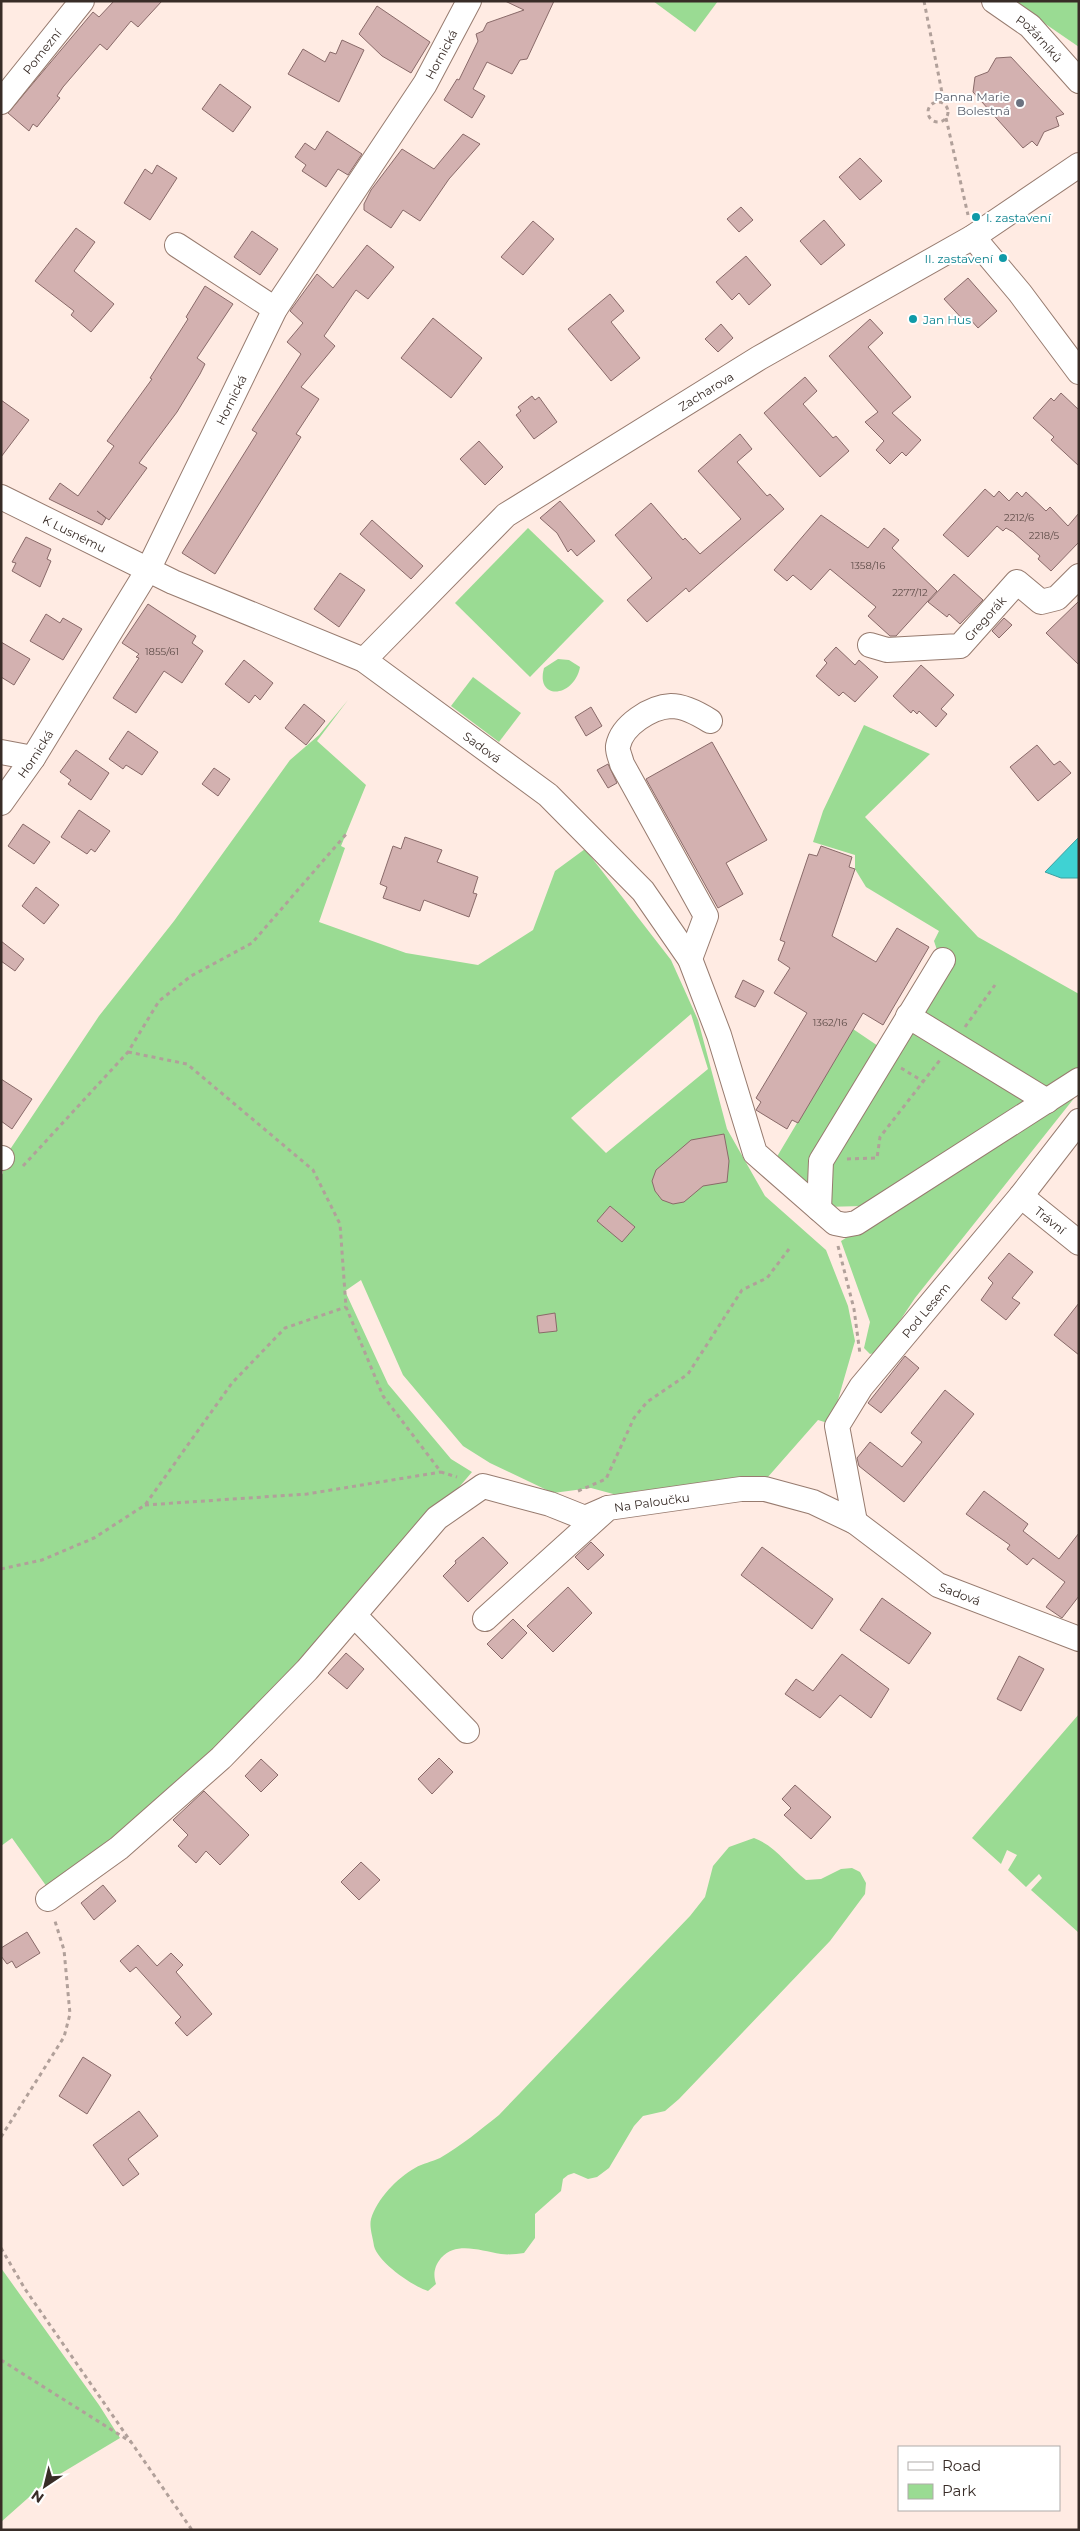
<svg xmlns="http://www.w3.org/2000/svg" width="1080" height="2531" font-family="Montserrat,sans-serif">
<rect width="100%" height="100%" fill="#ffebe3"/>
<g fill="#9adb93" fill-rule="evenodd">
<path d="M653,1H718L695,32Z"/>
<path d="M1012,1H1079V47Z"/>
<path d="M528,528L604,601L530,677L455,603Z"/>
<path d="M558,659L569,660L580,667C574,698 535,701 544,668Z"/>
<path d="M473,677L521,713L499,742L451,706Z"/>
<path d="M348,700L317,741L366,785L341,846L345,848L319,922L406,953L478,965L533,930L555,871L585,849L671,960L698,1020L727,1129L765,1196L826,1250L848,1306L855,1341L831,1424L818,1420L767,1478L637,1491L617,1495L591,1488L553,1493L490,1463L463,1446L403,1375L361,1280L345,1291L388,1384L451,1459L472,1472L336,1631L257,1714L52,1894L12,1838L1,1846V1176L3,1173L1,1163L99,1016L174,921L290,760L319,735ZM691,1014L708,1069L606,1153L571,1118Z"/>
<path d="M864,725L930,754L865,817L978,937L1079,994V1068L864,1206L822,1207L775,1160L853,1029L881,1048L938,953L934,941L939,931L866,887L855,869V855L813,842L823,811Z"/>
<path d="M1079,1092L915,1298L879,1352L870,1354L864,1348L870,1322L841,1241Z"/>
<path d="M1079,1714V1933L1031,1890L1042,1878L1039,1874L1026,1887L1008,1870L1017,1855L1007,1850L1001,1864L972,1838Z"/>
<path d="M754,1838C776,1846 788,1866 806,1880L821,1879L841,1869L852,1868L860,1872L866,1883L865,1894L830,1941L679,2099L665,2111L643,2116L634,2126L609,2168L597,2177L588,2179L574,2173L568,2175L563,2179L561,2191L535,2214V2238L524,2253C517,2254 508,2255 501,2254C480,2251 457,2241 441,2258C434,2267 433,2274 436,2284L428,2291C412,2286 378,2262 374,2246C373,2238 369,2227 371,2219C377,2199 397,2178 415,2168C423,2163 432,2162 440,2158C461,2146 480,2130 499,2115L690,1916L705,1897L713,1866L729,1847Z"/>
<path d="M1,2268L99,2405L120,2438L45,2483L1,2522Z"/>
</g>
<path fill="#3fd2d3" stroke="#3da09f" d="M1079,837V878H1061L1045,872Z"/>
<g fill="#d3b1b0" stroke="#896a69">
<path d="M114,1H162L138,27L131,21L107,50L100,44L63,87L57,96L60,98L37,127L33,124L29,131L8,113L93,12L99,17Z"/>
<path d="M505,1H554L527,59L520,60L512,74L487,62L473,89L485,96L472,118L444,100L457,79L459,80L478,41L476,34L483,31L487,23L524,10Z"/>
<path d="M377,6L430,42L411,73L382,56L359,34Z"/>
<path d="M342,40L364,50L339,102L288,74L303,49L325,62L330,52L336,54Z"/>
<path d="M1011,57L1064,114L1056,117L1059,126L1044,132L1037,146L1032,141L1023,148L973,92L975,77L988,72L996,58Z"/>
<path d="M220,84L251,107L233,132L202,109Z"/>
<path d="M327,131L362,154L348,175L338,169L326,187L302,171L306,165L295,157L305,143L315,150Z"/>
<path d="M463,134L480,144L449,179L420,221L403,210L391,228L364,210V204L371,190L402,149L434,169Z"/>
<path d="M860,158L882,181L860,200L839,177Z"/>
<path d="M157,165L177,178L150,220L124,203L145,169L152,174Z"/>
<path d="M741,207L753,220L739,232L727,219Z"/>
<path d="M824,220L845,245L821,265L800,241Z"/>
<path d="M533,221L554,239L523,275L501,257Z"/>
<path d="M76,228L95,242L74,271L114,304L91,332L71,315L74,311L35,281Z"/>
<path d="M252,231L278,249L260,275L234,257Z"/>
<path d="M367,245L394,267L368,299L356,290L324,336L335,346L301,387L319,399L296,434L301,437L215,574L182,553L257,433L252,430L301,354L287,342L303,323L290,311L317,274L333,288Z"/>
<path d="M746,256L771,285L749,305L739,293L732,300L716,282Z"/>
<path d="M968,278L997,311L978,328L969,318L965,322L944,299Z"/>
<path d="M205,286L233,304L197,358L205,364L200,374L177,412L139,463L147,468L109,520L97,511L106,518L102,525L49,499L60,483L78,496L114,446L107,441L152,379L150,378L188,319L186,317Z"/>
<path d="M610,294L624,311L611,322L640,358L611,381L568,329Z"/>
<path d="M433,318L482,358L451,398L401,358Z"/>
<path d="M870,319L883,333L868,347L911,397L892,413L921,440L906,456L902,452L890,464L876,450L884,441L865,422L878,412L829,356Z"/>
<path d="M721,324L733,338L718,352L705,339Z"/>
<path d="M805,377L817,391L803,404L833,438L836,436L849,451L820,477L764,413Z"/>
<path d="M1061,393L1079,410V466L1051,440L1054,437L1033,418L1051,398L1054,401Z"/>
<path d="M532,396L535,400L539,397L557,422L534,439L516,415L521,411L518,407Z"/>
<path d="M1,400L29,420L1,457Z"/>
<path d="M740,434L752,449L737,462L767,496L770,494L784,509L689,592L686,588L647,622L627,600L652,578L615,535L651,503L683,540L685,538L700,554L741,519L698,471Z"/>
<path d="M479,441L503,467L485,485L460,459Z"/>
<path d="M985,489L994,497L999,491L1009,501L1017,492L1022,497L1026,492L1046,511L1050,507L1068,526L1079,513V542L1051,571L1038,559L1040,556L1013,532L1006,528L1003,531L997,526L968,557L943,535Z"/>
<path d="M560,501L595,541L577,556L571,549L568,552L557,533L540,518Z"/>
<path d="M821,515L868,548L884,528L899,540L892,548L937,591L896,636H890L868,616L876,607L830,569L811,590L793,575L787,581L774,570Z"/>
<path d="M372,520L423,566L411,579L360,534Z"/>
<path d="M26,537L51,549L47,559L51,561L40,587L12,571L16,563L12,562Z"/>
<path d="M340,573L365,590L339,627L314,609Z"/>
<path d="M954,574L983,600L960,624L949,614L947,617L928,602Z"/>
<path d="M1079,601V665L1046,633Z"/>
<path d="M148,604L196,636L192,643L203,651L182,683L164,671L136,713L113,698L139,658L136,657L139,654L122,643Z"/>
<path d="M46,614L60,623L63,618L82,629L63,660L30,641Z"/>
<path d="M1004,618L1012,625L999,638L992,631Z"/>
<path d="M1,642L30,659L14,685L1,677Z"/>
<path d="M836,647L855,665L859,660L878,677L855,702L843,692L839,696L816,676L827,663L824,660Z"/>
<path d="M244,660L273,683L260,700L255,695L249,703L225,684Z"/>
<path d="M921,665L954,695L941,709L947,714L936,727L919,711L917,714L913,710L911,713L893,696Z"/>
<path d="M304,704L325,721L306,745L285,728Z"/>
<path d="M591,707L602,726L586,736L575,717Z"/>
<path d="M128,731L158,752L142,775L126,765L123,769L109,759Z"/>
<path d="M712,742L767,840L726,863L743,894L718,908L646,779Z"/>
<path d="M1037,745L1054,765L1060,761L1071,773L1038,801L1010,767Z"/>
<path d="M76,750L109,773L91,800L68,784L71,780L60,772Z"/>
<path d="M608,764L617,783L608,788L597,770Z"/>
<path d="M214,768L230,779L218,796L202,784Z"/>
<path d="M79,810L110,831L95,852L91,849L87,854L61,837Z"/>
<path d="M23,824L50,842L34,864L8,846Z"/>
<path d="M405,837L442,850L437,862L478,877L473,893L477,894L469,917L424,900L420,911L383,898L387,887L380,884L393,846L401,849Z"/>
<path d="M821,846L852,857L849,867L855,869L832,936L876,962L897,928L929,947L883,1025L863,1013L798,1123L792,1120L787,1129L756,1110L761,1102L756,1098L807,1013L774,993L790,968L778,960L785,942L780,940L809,854L817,856Z"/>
<path d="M36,887L59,905L44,924L22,906Z"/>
<path d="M1,941L24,959L15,971L1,961Z"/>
<path d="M743,980L764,991L755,1007L735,997Z"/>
<path d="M1,1079L32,1099L12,1129L1,1121Z"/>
<path d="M724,1134L729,1161L727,1182L703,1186L684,1202L673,1204L662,1200L655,1191L652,1181L656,1170L691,1140Z"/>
<path d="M610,1206L635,1227L622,1242L597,1221Z"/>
<path d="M1009,1253L1033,1272L1012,1298L1020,1303L1006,1320L981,1300L993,1283L988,1278Z"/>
<path d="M1079,1303V1355L1054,1335Z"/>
<path d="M555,1313L557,1331L539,1333L537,1316Z"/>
<path d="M905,1356L919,1368L881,1413L868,1403Z"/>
<path d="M945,1390L974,1414L904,1502L859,1466L857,1458L870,1442L902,1467L922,1442L911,1433Z"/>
<path d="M984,1491L1028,1524L1023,1531L1059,1559L1079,1533V1596L1062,1618L1046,1607L1065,1582L1033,1558L1027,1565L1007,1549L1010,1545L966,1514Z"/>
<path d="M483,1537L508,1563L468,1602L443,1576L456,1563L455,1561Z"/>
<path d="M591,1542L604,1555L588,1570L575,1557Z"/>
<path d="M762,1547L833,1599L812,1629L741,1575Z"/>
<path d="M568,1587L592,1613L553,1652L527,1626Z"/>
<path d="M882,1598L931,1633L909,1664L860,1630Z"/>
<path d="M513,1619L527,1633L502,1659L487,1644Z"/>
<path d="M346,1653L364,1669L347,1689L328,1673Z"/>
<path d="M842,1654L889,1689L871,1718L840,1695L820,1718L785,1694L796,1679L813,1691Z"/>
<path d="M1019,1656L1044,1669L1021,1711L997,1699Z"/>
<path d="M439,1758L453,1772L432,1794L418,1779Z"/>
<path d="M261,1759L278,1775L261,1792L245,1776Z"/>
<path d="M795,1785L831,1817L811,1839L784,1815L791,1808L782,1799Z"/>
<path d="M204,1791L249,1835L220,1865L206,1851L196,1863L178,1846L188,1835L173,1820Z"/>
<path d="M361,1862L380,1880L359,1900L341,1882Z"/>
<path d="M103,1885L116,1901L94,1920L81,1903Z"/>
<path d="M27,1932L40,1953L16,1968L12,1961L7,1964L1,1956V1948Z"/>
<path d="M138,1945L157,1966L171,1953L183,1965L176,1972L212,2014L187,2036L175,2023L181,2017L136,1967L130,1972L120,1961Z"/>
<path d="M83,2057L111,2075L87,2114L59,2096Z"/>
<path d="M139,2111L158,2136L128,2159L139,2174L123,2186L93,2145Z"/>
</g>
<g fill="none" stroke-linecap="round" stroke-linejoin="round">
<g stroke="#977b6f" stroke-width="26">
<g id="minor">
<path id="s1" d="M994,1L1030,26L1079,81"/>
<path id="s2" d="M1,102L82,1"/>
<path d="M973,237L1020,293L1079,372"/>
<path d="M177,245L275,309"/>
<path id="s3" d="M1,497L173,582L364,660L548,795L643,891L690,959L719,1035L755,1153L835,1223L845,1225L856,1223L1079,1080"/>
<path id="s4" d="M870,645L887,650L960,646L1017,582L1041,602L1057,598L1079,576"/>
<path id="s5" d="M364,660L506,515L759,358L973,237L1079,165"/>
<path d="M1,752L33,758"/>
<path id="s6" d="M1,803L33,758L148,570L275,309L425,84L469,1"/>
<path d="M690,959L706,916L622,764C621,759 617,751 618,746C622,725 651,707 671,706C684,706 699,714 710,721"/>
<path d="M908,1016L1047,1101"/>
<path d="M1,1158H2"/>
<path id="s7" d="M1021,1196L1079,1243"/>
<path d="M819,1209L821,1161L943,960"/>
<path id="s8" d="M855,1522L837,1426L861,1387L1021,1196L1079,1121"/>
<path d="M355,1616L467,1731"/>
<path id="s9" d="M485,1619L608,1508L741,1489H765L813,1502L855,1522L938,1585L1079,1639"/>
<path d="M48,1899L119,1848L221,1758L307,1670L437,1518L483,1486L550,1504L585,1518L608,1508"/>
</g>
</g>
<g stroke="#b1a09a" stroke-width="3" stroke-dasharray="4 4" stroke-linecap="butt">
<path d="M924,1L944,103"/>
<circle cx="938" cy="112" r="10"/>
<path d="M946,118L968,215"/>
<path d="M965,1027L995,985"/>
<path d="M128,1052L187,1064L313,1170L340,1224L346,1307L383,1396L441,1472L457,1477"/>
<path d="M901,1068L924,1082"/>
<path d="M847,1159L877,1158L880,1137L940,1060"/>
<path d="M23,1166L128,1052L159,1001L191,976L252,943L348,832"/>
<path d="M838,1246L854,1309L860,1354"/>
<path d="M578,1491L606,1479L634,1418L647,1402L688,1374L742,1290L767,1278L789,1249"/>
<path d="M145,1505L307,1494L441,1472"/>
<path d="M1,1569L42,1560L94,1538L145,1505L232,1383L285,1328L346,1307"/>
<path d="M1,2137L64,2037L70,2014L64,1950L54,1918"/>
<path d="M1,2248L25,2289L192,2530"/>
<path d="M1,2360L131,2442"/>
</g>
<use href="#minor" stroke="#fff" stroke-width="24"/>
</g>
<circle fill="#6b7280" stroke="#fff" stroke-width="2" cx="1020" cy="103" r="5"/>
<g fill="#0f9aa8" stroke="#fff" stroke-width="2">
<circle cx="976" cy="217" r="5"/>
<circle cx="1003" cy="258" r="5"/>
<circle cx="913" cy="319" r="5"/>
</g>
<g text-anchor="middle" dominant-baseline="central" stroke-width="4" stroke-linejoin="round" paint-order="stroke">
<g font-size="10" fill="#5f4d49">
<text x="1019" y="517">2212/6</text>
<text x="1044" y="535">2218/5</text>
<text x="868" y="565">1358/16</text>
<text x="910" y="592">2277/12</text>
<text x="162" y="651">1855/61</text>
<text x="830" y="1022">1362/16</text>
</g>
<g font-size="12" fill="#382c27" stroke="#fff">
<text stroke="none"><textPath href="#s1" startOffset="59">Požárníků</textPath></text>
<text stroke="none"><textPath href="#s2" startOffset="65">Pomezní</textPath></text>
<text stroke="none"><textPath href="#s6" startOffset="870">Hornická</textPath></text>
<text stroke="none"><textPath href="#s5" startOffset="438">Zacharova</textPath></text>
<text stroke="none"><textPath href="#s6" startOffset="465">Hornická</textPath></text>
<text stroke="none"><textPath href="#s3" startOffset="82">K Lusnému</textPath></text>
<text stroke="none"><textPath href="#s4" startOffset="128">Gregorák</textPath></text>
<text stroke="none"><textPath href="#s3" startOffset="545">Sadová</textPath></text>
<text stroke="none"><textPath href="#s6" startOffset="60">Hornická</textPath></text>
<text stroke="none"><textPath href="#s7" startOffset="38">Trávní</textPath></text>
<text stroke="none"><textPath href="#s8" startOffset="244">Pod Lesem</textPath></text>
<text stroke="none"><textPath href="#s9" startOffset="210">Na Paloučku</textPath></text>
<text stroke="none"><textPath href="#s9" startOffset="548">Sadová</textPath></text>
</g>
<g font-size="12" fill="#5b616d" stroke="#fff" text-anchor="end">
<text x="1010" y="96">Panna Marie<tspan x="1010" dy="14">Bolestná</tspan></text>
</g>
<g font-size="12" fill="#0d838f" stroke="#fff" text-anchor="start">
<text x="986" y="217">I. zastavení</text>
<text x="993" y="258" text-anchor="end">II. zastavení</text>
<text x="923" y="319">Jan Hus</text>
</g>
</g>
<rect width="1080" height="2531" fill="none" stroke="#382c27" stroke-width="5"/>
<rect x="898" y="2446" width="162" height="65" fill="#ffffff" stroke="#afaba9"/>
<rect x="908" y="2462" width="25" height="8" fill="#ffffff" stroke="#afaba9"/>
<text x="942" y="2471" font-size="15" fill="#382c27">Road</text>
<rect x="908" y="2484" width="25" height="15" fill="#9adb93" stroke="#afaba9"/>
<text x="942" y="2496" font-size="15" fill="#382c27">Park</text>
<g transform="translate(45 2486) rotate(215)" stroke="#ffffff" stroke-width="4" paint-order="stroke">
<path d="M0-4L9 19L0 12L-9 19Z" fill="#382c27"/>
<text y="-8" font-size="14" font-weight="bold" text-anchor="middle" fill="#382c27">N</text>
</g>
</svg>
